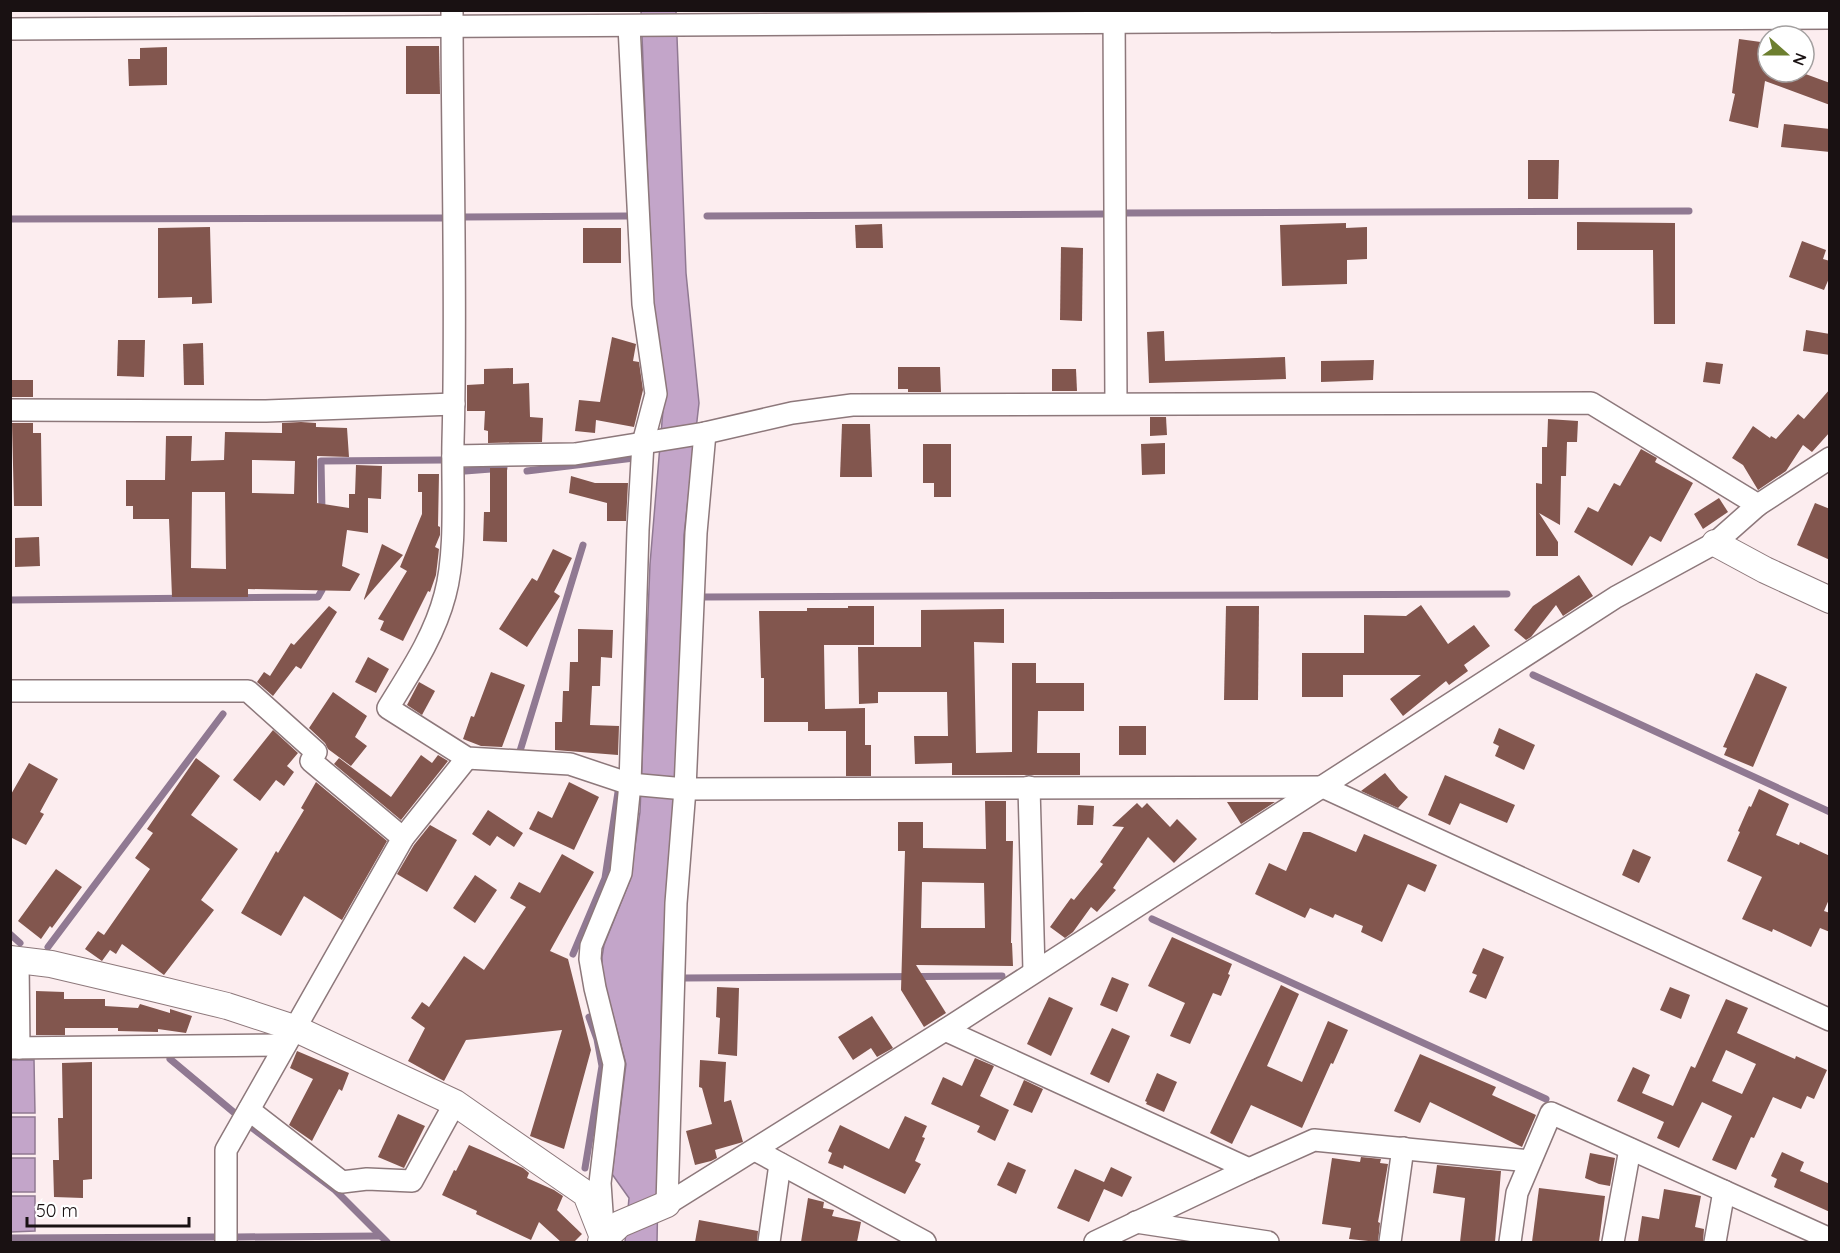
<svg xmlns="http://www.w3.org/2000/svg" width="1840" height="1253" font-family="Quicksand,sans-serif">
<rect width="100%" height="100%" fill="#fcedef"/>
<g fill="#c3a5c9" stroke="#907992" stroke-width="1.5">
<path d="M641,11H676L686,273L699,403L684,535L678,768L667,879L662,974L657,1242H625L629,1198L612,1174L626,1064L602,974V957L604,945L630,880L640,812L650,564L664,398L653,312Z"/>
<path d="M10,1060H34L35,1113H11Z"/>
<rect x="11" y="1117" width="24" height="37"/>
<path d="M10,1158H35V1192H11Z"/>
<path d="M11,1196H35V1231L11,1232Z"/>
</g>
<g fill="none" stroke-linecap="round" stroke-linejoin="round">
<g stroke="#907992" stroke-width="7">
<path d="M1127,213L1689,211"/>
<path d="M707,216L1103,214"/>
<path d="M462,217L627,216"/>
<path d="M10,219L443,218"/>
<path d="M465,471L504,468"/>
<path d="M527,471L634,458"/>
<path d="M322,511L321,461L443,460"/>
<path d="M704,597L1507,594"/>
<path d="M10,600L318,597L322,590V582"/>
<path d="M1533,675L1830,812"/>
<path d="M520,751L583,545"/>
<path d="M1152,919L1546,1099"/>
<path d="M10,934L20,943"/>
<path d="M48,947L223,714"/>
<path d="M573,954L605,878L618,792"/>
<path d="M684,978L1002,976"/>
<path d="M170,1059L237,1115"/>
<path d="M251,1127L335,1190L387,1242"/>
<path d="M585,1168L602,1066L597,1039L589,1017"/>
<path d="M237,1237L380,1236"/>
<path d="M10,1238L215,1237"/>
</g>
</g>
<g fill="#82564e" fill-rule="evenodd">
<path d="M1739,39L1768,43V72H1800L1830,83V105L1765,81L1758,128L1729,121L1735,94L1732,93Z"/>
<path d="M406,46H439L440,94H406Z"/>
<path d="M167,47V85L129,86L128,59H140V48Z"/>
<path d="M1784,124L1830,129V152L1781,147Z"/>
<path d="M1528,160H1559L1558,199H1528Z"/>
<path d="M1577,222L1675,223V324H1654L1653,250H1577Z"/>
<path d="M1346,223V228L1367,227V259L1347,260V284L1282,286L1280,225Z"/>
<path d="M882,224L883,248H856L855,225Z"/>
<path d="M210,227L212,303L192,304V297L158,298V228Z"/>
<rect x="583" y="228" width="38" height="35"/>
<path d="M1802,241L1826,250L1823,259L1830,261V276L1824,290L1789,277Z"/>
<path d="M1061,247L1083,248L1082,321L1060,320Z"/>
<path d="M1806,330L1830,334V355L1803,351Z"/>
<path d="M1164,331L1165,361L1285,357L1286,379L1149,383L1147,332Z"/>
<path d="M612,337L636,344L633,361L639,362L643,390L634,427L596,420L595,433L575,431L579,400L600,402Z"/>
<path d="M118,340H145L144,377L117,376Z"/>
<path d="M203,343L204,385H184L183,344Z"/>
<path d="M1374,360L1373,380L1321,382V361Z"/>
<path d="M1706,362L1723,364L1720,384L1703,382Z"/>
<path d="M898,367H940L941,392H908V389H898Z"/>
<path d="M513,368V384L529,383L530,417L543,418L542,442L488,443V431L484,430L485,411H467V385L484,384V369Z"/>
<path d="M1052,369H1076L1077,391H1052Z"/>
<rect x="10" y="380" width="23" height="17"/>
<path d="M1830,389V432L1812,452L1803,445L1786,471L1758,490L1743,465L1732,458L1753,426L1770,438L1771,436L1776,439L1798,414L1804,419Z"/>
<path d="M1150,417H1166L1167,435L1150,436Z"/>
<path d="M1548,419L1578,421L1577,442H1567L1566,476H1561L1560,525L1539,513L1558,542V556H1536V483L1542,484V447H1547Z"/>
<path d="M301,422L316,423V427L347,428L349,457L317,456V503L349,508V494H355L356,465L382,466L381,499L368,498V533L347,530L342,566L360,574L350,591L248,589V597H172L169,519H133V506H126V480H165L166,436H192L191,461L224,460L225,432L282,433V423ZM252,460L295,461L294,494L252,493ZM192,492H225L226,569L191,568Z"/>
<path d="M12,423H33V433H41L42,506H14Z"/>
<path d="M842,424H870L872,477H840Z"/>
<path d="M1165,443V474L1142,475L1141,444Z"/>
<path d="M923,444H951V497H934V483H923Z"/>
<path d="M1641,449L1657,458L1655,462L1693,483L1661,542L1650,536L1632,566L1574,532L1588,507L1598,512L1614,483L1620,486Z"/>
<path d="M490,468H507V542L483,541L484,512H490Z"/>
<path d="M418,474H439L438,526L440,527V535L435,547L439,549L438,558L436,575L430,592L428,591L403,641L380,630L384,621L378,619L407,571L400,567L422,514V492H418Z"/>
<path d="M571,476L595,483H628L626,521H607V503L569,493Z"/>
<path d="M1719,498L1728,512L1703,529L1694,514Z"/>
<path d="M1815,503L1830,509V560L1797,545Z"/>
<path d="M39,537L40,566L15,567V538Z"/>
<path d="M382,544L403,555L364,600V599Z"/>
<path d="M553,549L572,558L554,592L560,596L527,647L499,629L532,578L537,581Z"/>
<path d="M1579,575L1593,596L1563,616L1556,605L1531,637L1526,640L1514,630L1533,606Z"/>
<path d="M1421,605L1448,644L1474,625L1490,646L1464,665L1468,671L1449,685L1446,681L1403,716L1390,699L1421,675H1343V697H1302V653H1364V615L1406,616Z"/>
<path d="M329,606L337,612L301,669L296,666L273,696L257,682L264,672L270,676L291,643L294,645Z"/>
<path d="M848,606H874V645H824L825,709L865,708V745H871V776H846V731H808V722H764V678H761L759,611H807V608H848Z"/>
<path d="M1226,606H1259L1258,700H1224Z"/>
<path d="M1004,609V643L974,642L976,753L1012,752V663H1036V683H1084V711H1038L1037,753H1080V775H952V763L915,764L914,736H948L947,692H878V703L859,704L858,647H921V610Z"/>
<path d="M578,629L613,630L612,658L601,657L600,686H592L590,725L619,726L618,755L555,750V722H562L563,691H569L570,662H578Z"/>
<path d="M368,657L389,669L376,693L355,682Z"/>
<path d="M491,672L525,685L502,747L481,746L463,739L471,716L474,717Z"/>
<path d="M1756,673L1787,687L1753,767L1724,755L1727,748L1723,747Z"/>
<path d="M419,682L435,691L422,715L407,705Z"/>
<path d="M333,692L367,716L355,737L367,746L351,766L328,749L325,743L309,728Z"/>
<rect x="1119" y="726" width="27" height="29"/>
<path d="M1499,728L1535,745L1524,770L1495,756L1499,746L1493,743Z"/>
<path d="M273,730L298,753L287,766L294,772L284,786L276,780L260,801L233,780Z"/>
<path d="M421,755L432,763L438,755L448,761L401,820L334,764L339,758L391,797Z"/>
<path d="M196,758L220,776L191,815L238,849L201,900L214,910L164,975L122,944L116,954L110,950L102,961L85,949L98,931L104,935L150,869L135,858L153,833L147,829Z"/>
<path d="M29,763L58,779L40,812L44,814L26,845L10,837V796Z"/>
<path d="M1385,773L1399,790L1408,797L1398,808L1361,791Z"/>
<path d="M1445,775L1515,805L1507,823L1460,803L1450,825L1428,815Z"/>
<path d="M316,782L387,841L342,920L304,896L281,936L241,913L276,851L278,853L304,810L301,808Z"/>
<path d="M569,782L599,797L574,850L529,829L538,811L552,818Z"/>
<path d="M1759,789L1789,804L1776,835L1799,845L1800,842L1830,856V897L1824,911L1830,913V932L1820,928L1811,947L1773,929L1772,932L1742,919L1762,877L1727,861L1740,832L1738,831L1749,806L1751,807Z"/>
<path d="M985,801H1006V841H1013L1011,943H1012L1013,966L916,965L946,1013L924,1027L901,990L905,851H898V822H923V848L986,849ZM922,882L984,883L985,928H921Z"/>
<path d="M1227,802H1275L1241,824Z"/>
<path d="M1137,803L1142,808L1147,803L1170,827L1177,819L1197,839L1174,863L1148,837L1113,888L1116,890L1097,912L1091,907L1073,932L1065,938L1050,927L1071,898L1074,900L1103,864L1100,862L1124,827L1112,826Z"/>
<path d="M1078,805L1094,806L1093,825H1077Z"/>
<path d="M488,810L523,833L514,847L497,836L490,846L472,834Z"/>
<path d="M430,825L457,840L427,892L397,874L414,845Z"/>
<path d="M1303,832H1310L1356,852L1364,834L1437,865L1425,892L1408,884L1382,942L1361,932L1363,926L1335,914L1333,918L1310,908L1305,918L1255,894L1269,863L1286,871Z"/>
<path d="M1633,849L1651,857L1639,883L1622,875Z"/>
<path d="M562,854L594,872L550,951L568,959L591,1050L564,1149L530,1136L562,1030L466,1040L444,1081L408,1061L425,1028L411,1018L422,1002L429,1007L464,956L484,970L526,907L510,898L519,882L540,893Z"/>
<path d="M56,869L82,887L52,928L50,926L41,939L18,921Z"/>
<path d="M475,875L497,890L475,923L453,908Z"/>
<path d="M1172,937L1232,964L1228,974L1230,975L1221,996L1213,993L1190,1044L1170,1036L1185,1003L1148,986Z"/>
<path d="M1483,948L1504,957L1486,999L1469,992L1477,975L1472,973Z"/>
<path d="M1112,977L1129,984L1117,1012L1100,1005Z"/>
<path d="M1281,985L1299,994L1267,1066L1302,1082L1328,1021L1348,1030L1333,1064L1331,1063L1302,1128L1251,1105L1232,1144L1210,1133Z"/>
<path d="M717,987L739,988L737,1056L718,1054L720,1018L716,1017Z"/>
<path d="M1670,987L1690,995L1681,1019L1660,1010Z"/>
<path d="M36,991L64,992V999H105V1006L138,1008L140,1004L170,1013V1009L192,1016L186,1033L158,1029V1032L118,1031V1028H65V1035H36Z"/>
<path d="M1049,997L1073,1008L1051,1056L1027,1044Z"/>
<path d="M1726,999L1748,1008L1737,1033L1795,1059L1796,1056L1827,1070L1814,1099L1807,1096L1801,1109L1773,1097L1754,1138L1751,1137L1736,1170L1712,1160L1732,1116L1702,1102L1679,1148L1657,1138L1664,1122L1617,1101L1633,1067L1650,1075L1642,1093L1673,1106L1691,1066L1695,1068ZM1726,1050L1756,1064L1742,1094L1712,1081Z"/>
<path d="M872,1016L893,1048L877,1057L871,1048L853,1060L838,1037Z"/>
<path d="M1112,1028L1130,1036L1109,1083L1090,1074Z"/>
<path d="M297,1051L349,1073L342,1091L339,1089L312,1141L289,1125L313,1079L290,1068Z"/>
<path d="M1420,1054L1496,1087L1492,1095L1536,1115L1522,1147L1430,1102L1420,1123L1394,1111Z"/>
<path d="M975,1058L994,1066L980,1096L1009,1110L995,1141L977,1132L980,1126L931,1104L943,1077L962,1086Z"/>
<path d="M700,1060L726,1062L724,1102L731,1100L743,1142L715,1150L717,1158L711,1161L695,1165L686,1131L712,1124L702,1088L699,1087Z"/>
<path d="M92,1062V1179L83,1180V1198L54,1197L53,1160H59L58,1118H63L62,1063Z"/>
<path d="M1157,1073L1177,1082L1164,1112L1146,1104L1147,1102L1145,1101Z"/>
<path d="M1024,1080L1043,1089L1032,1113L1013,1105Z"/>
<path d="M398,1114L425,1126L404,1168L378,1157Z"/>
<path d="M905,1116L927,1126L922,1137L925,1138L915,1161L921,1164L905,1194L844,1165L843,1169L828,1163L832,1153L828,1151L840,1125L889,1149Z"/>
<path d="M469,1145L523,1168L529,1173L527,1178L554,1190L563,1196L557,1210L582,1234L574,1242H561L539,1222L531,1240L476,1214L477,1211L442,1195L454,1170L456,1171Z"/>
<path d="M1782,1152L1804,1162L1800,1171L1830,1184V1212L1774,1187L1777,1179L1771,1176Z"/>
<path d="M1590,1153L1615,1158L1610,1186L1599,1184L1585,1178Z"/>
<path d="M1361,1157L1381,1159L1380,1163L1388,1164L1378,1222L1380,1223L1378,1242L1349,1239L1351,1228L1322,1224L1332,1158L1360,1162Z"/>
<path d="M1008,1162L1026,1170L1016,1194L997,1185Z"/>
<path d="M1437,1165L1501,1171L1495,1242H1460L1465,1198L1433,1193Z"/>
<path d="M1111,1167L1132,1177L1122,1197L1104,1189L1089,1222L1057,1208L1075,1169L1104,1182Z"/>
<path d="M1539,1188L1605,1196L1599,1242H1532Z"/>
<path d="M1664,1189L1701,1196L1695,1227L1704,1229L1703,1242H1638L1642,1216L1659,1219Z"/>
<path d="M808,1198L824,1202L823,1208L834,1210L832,1216L861,1222L857,1242H801Z"/>
<path d="M699,1220L758,1231L757,1242H695Z"/>
</g>
<g fill="none" stroke-linecap="round" stroke-linejoin="round">
<g stroke="#8d787b" stroke-width="24">
<g id="minor">
<path d="M452,10C452,154 457,298 453,442C452,488 457,551 445,595C434,637 410,672 388,708L467,758L570,764L630,784L685,789L1323,787L1830,1020"/>
<path d="M1114,11L1116,403"/>
<path d="M10,29L1830,18"/>
<path d="M10,410L266,411L454,404"/>
<path d="M453,456L575,454L705,433L792,413L852,405L1591,403L1758,505"/>
<path d="M10,691H248L316,752L311,761L403,838"/>
<path d="M1029,787L1034,971"/>
<path d="M18,961L19,1048"/>
<path d="M945,1030L1249,1169"/>
<path d="M10,1048L285,1045"/>
<path d="M249,1110L342,1182L367,1179L412,1181L455,1103"/>
<path d="M755,1150L925,1242"/>
<path d="M667,1204L945,1030L1616,597L1715,543L1758,505L1830,458"/>
<path d="M667,1204L676,903L685,789L696,533L705,433"/>
<path d="M1136,1222L1268,1242"/>
<path d="M603,1227L600,1183L614,1064L595,988L590,959L591,946L621,873L630,784L638,530L643,443L656,394L643,304L629,26"/>
<path d="M226,1242V1150L403,838L467,758"/>
<path d="M769,1242L780,1164"/>
<path d="M1095,1242L1249,1169L1314,1140L1530,1161"/>
<path d="M1390,1242L1403,1148"/>
<path d="M1510,1242L1517,1193L1551,1113L1830,1239"/>
<path d="M1613,1242L1630,1149"/>
<path d="M1715,1242L1724,1191"/>
</g>
</g>
<g stroke="#8d787b" stroke-width="28">
<g id="tertiary">
<path d="M1715,543L1765,570L1830,600"/>
<path d="M10,959L51,964L153,988L227,1006L294,1028L455,1103L586,1194L604,1240"/>
<path d="M601,1242L620,1224L667,1204"/>
</g>
</g>
<use href="#minor" stroke="#fff" stroke-width="21"/>
<use href="#tertiary" stroke="#fff" stroke-width="26"/>
</g>
<rect width="1840" height="1253" fill="none" stroke="#191112" stroke-width="24"/>
<g transform="translate(1786 54) rotate(111)"><circle r="28" fill="#ffffff" stroke="#a3a0a0" stroke-width="1.5"/>
<path d="M0-4.5L10 22L0 15L-10 22Z" fill="#6d7f2f"/>
<text y="-9" font-size="16" font-weight="bold" text-anchor="middle" fill="#191112">N</text>
</g>
<path d="M27 1217v9h162v-9" fill="none" stroke="#191112" stroke-width="3"/>
<text x="36" y="1217" font-size="18" fill="#191112" stroke="#ffffff" stroke-width="4.5" paint-order="stroke">50 m</text>
</svg>
